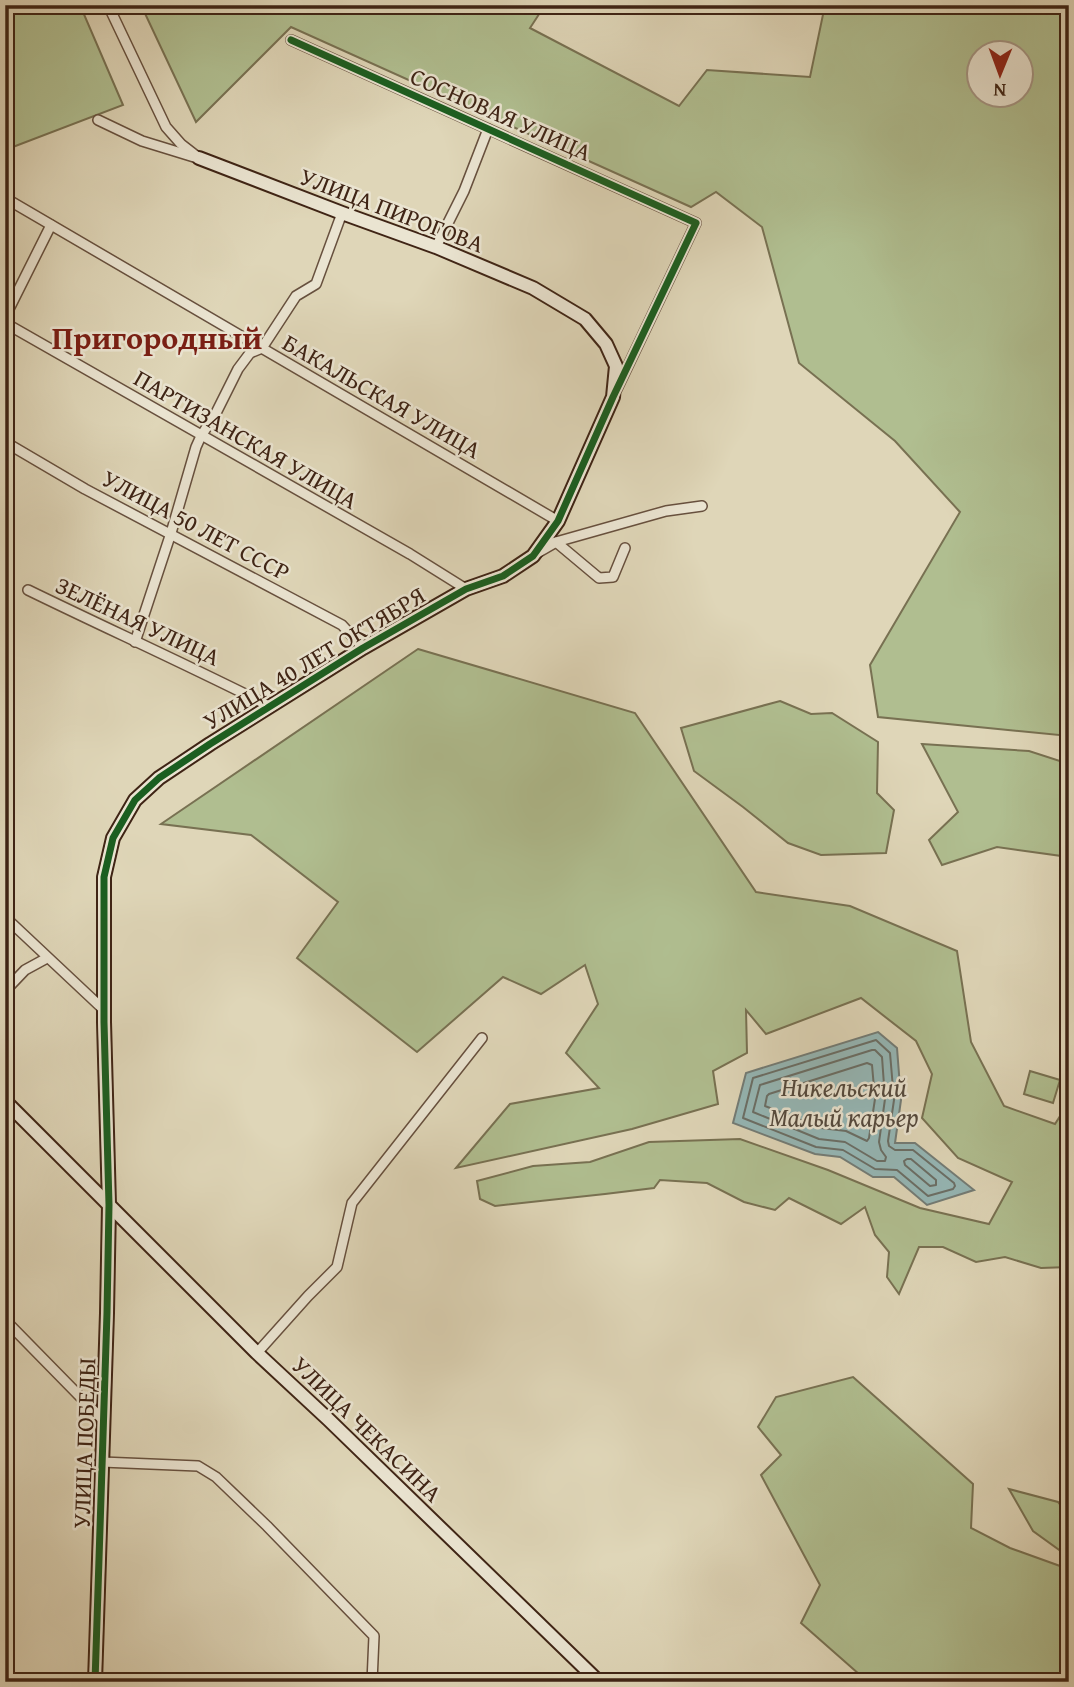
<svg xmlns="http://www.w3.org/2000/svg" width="1074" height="1687" font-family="'Gentium Book Plus',serif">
<rect width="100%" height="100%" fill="#dfd6b8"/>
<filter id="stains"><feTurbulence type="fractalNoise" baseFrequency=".00286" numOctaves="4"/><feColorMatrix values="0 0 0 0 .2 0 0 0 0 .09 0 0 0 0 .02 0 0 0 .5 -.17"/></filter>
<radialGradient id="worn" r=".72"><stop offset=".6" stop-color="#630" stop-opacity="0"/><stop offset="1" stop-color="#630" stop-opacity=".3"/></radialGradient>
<g fill="#b0be90" stroke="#787152" stroke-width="2" fill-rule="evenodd">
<path d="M5,5H80L123,105L5,150Z"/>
<path d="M141,5H545L530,28L679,106L707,70L810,77L825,5H1069V736L878,717L870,665L960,512L895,441L799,363L762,227L716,192L691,207L291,27L196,122ZM1021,52V94H979V52Z"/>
<path d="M418,649L635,713L756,892L850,906L957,951L971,1042L1004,1106L1055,1124L1069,1102V1267L1041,1268L1005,1257L976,1262L943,1247H919L899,1294L887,1277L889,1252L875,1235L865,1207L841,1224L789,1198L775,1210L744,1202L707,1183L660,1180L654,1188L605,1194L495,1206L480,1199L477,1181L533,1166L590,1162L649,1142L740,1139L828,1170L920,1208L989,1224L1012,1182L958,1158L922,1118L932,1074L916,1041L861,998L766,1034L746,1010L747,1053L713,1071L718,1104L632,1129L456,1168L510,1104L599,1088L566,1053L598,1004L585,965L541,994L503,977L417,1052L297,958L338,902L251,835L161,824Z"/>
<path d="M780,701L811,714L832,713L878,742L877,793L894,810L886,853L821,855L788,843L743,807L694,771L681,728Z"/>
<path d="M922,744L1029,751L1069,764V857L997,847L942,865L929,840L958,812Z"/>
<path d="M1030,1071L1060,1080L1053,1103L1024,1094Z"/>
<path d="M853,1377L973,1484L971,1528L1010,1548L1060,1566L1069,1572V1682H868L801,1623L820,1585L761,1475L781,1455L758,1427L776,1397Z"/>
<path d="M1009,1489L1058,1502L1069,1516V1557L1033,1531Z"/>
</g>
<path fill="#95b7b6" stroke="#737c76" stroke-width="2" d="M878,1032L897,1048L901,1100L895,1143H915L974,1190L927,1205L894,1177H873L840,1157L815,1154L733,1123L746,1073Z"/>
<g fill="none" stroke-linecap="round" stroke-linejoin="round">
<g stroke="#6a6e66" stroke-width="2">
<path d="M876,1040L890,1053L894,1100L888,1141L889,1146L895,1150H913L954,1183L955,1186L953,1189L928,1196L897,1170L875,1169L843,1150L816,1147L743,1118L753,1078Z"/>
<path d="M872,1050H875L882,1057L885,1099L879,1142L881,1150L886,1157L885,1161H877L845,1142L819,1139L753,1112L760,1085Z"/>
<path d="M867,1063L872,1065L875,1099L869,1138L867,1141L846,1131L821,1128L765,1106L767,1096L769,1094Z"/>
<path d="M907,1159H911L936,1180V1185L930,1186L905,1165L904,1161Z"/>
</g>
<g stroke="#67503e" stroke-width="12">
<g id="street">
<path d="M108,5L166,127L181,144L199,158"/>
<path d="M291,40L696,223L617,389"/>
<path d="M98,120L142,141L194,157"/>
<path d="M5,198L558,521"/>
<path d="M436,247L464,191L488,129"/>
<path d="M5,317L51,225"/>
<path d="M5,323L410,554L466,589"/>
<path d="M5,442L85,489L342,625L363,648"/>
<path d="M556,542L599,578L613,577L625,548"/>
<path d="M537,553L556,542L666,511L702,506"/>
<path d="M28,590C108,629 190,666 269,706"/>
<path d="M135,642L171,533L196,447L201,436L216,413L238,369L250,353L262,348L296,296L316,284L342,213"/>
<path d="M5,917L104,1010"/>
<path d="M5,991L25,970L47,958"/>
<path d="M5,1320L103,1420"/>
<path d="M257,1353L308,1296L337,1267L352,1203L482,1038"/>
<path d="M102,1462L198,1466L216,1477L267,1526L374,1636L372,1682"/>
</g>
</g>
<g stroke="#3f2415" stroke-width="16">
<g id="secondary">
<path d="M5,1101L257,1353L329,1420L599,1682"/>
<path d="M95,1682L107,1313L109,1205L104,1022V877L113,838L135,800L159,778L210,744L363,648L466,589L503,576L533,556L558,521L613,397L616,366L606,344L585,319L533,288L436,247L342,213L199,158"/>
</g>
</g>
<use href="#street" stroke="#eae4d1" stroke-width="9"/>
<use href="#secondary" stroke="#eae4d1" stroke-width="12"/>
<g stroke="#eae4d1" stroke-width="11">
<path id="cycleway" d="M95,1682L107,1313L109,1205L104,1022V877L113,838L135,800L159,778L210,744L363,648L466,589L503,576L533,556L558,521L613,397L696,223L291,40"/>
</g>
<use href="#cycleway" stroke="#1b5e20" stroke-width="7"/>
</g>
<g text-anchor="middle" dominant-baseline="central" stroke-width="5" stroke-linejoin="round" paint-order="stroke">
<g font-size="24" fill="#3f2415" stroke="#eae4d1">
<text transform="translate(501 114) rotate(24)">СОСНОВАЯ УЛИЦА</text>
<text transform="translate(392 210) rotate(21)">УЛИЦА ПИРОГОВА</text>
<text transform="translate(382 396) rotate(30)">БАКАЛЬСКАЯ УЛИЦА</text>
<text transform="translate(246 439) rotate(30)">ПАРТИЗАНСКАЯ УЛИЦА</text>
<text transform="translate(196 525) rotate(28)">УЛИЦА 50 ЛЕТ СССР</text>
<text transform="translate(138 621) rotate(25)">ЗЕЛЁНАЯ УЛИЦА</text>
<text transform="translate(314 658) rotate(-31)">УЛИЦА 40 ЛЕТ ОКТЯБРЯ</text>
<text transform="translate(367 1429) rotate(44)">УЛИЦА ЧЕКАСИНА</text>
<text transform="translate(84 1443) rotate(-88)">УЛИЦА ПОБЕДЫ</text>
</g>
<g font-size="26" font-style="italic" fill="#54493d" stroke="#eae4d1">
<text x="844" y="1086">Никельский<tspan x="844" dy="30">Малый карьер</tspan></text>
</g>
<g font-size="32" font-weight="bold" fill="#7a1f14" stroke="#eae4d1">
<text x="157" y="337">Пригородный</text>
</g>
</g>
<rect width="1074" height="1687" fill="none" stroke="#dfd6b8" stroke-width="28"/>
<rect x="7" y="7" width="1060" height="1673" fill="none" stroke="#3f2415" stroke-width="3.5"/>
<rect x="14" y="14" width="1046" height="1659" fill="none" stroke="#3f2415" stroke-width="2"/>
<g transform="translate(1000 74) rotate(181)"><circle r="33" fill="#eae4d1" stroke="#a69786" stroke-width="2"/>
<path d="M0-5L12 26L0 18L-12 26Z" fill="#8f2418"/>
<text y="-10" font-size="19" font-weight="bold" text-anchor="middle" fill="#3f2415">N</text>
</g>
<rect width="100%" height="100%" filter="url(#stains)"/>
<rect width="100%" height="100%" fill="url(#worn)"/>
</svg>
